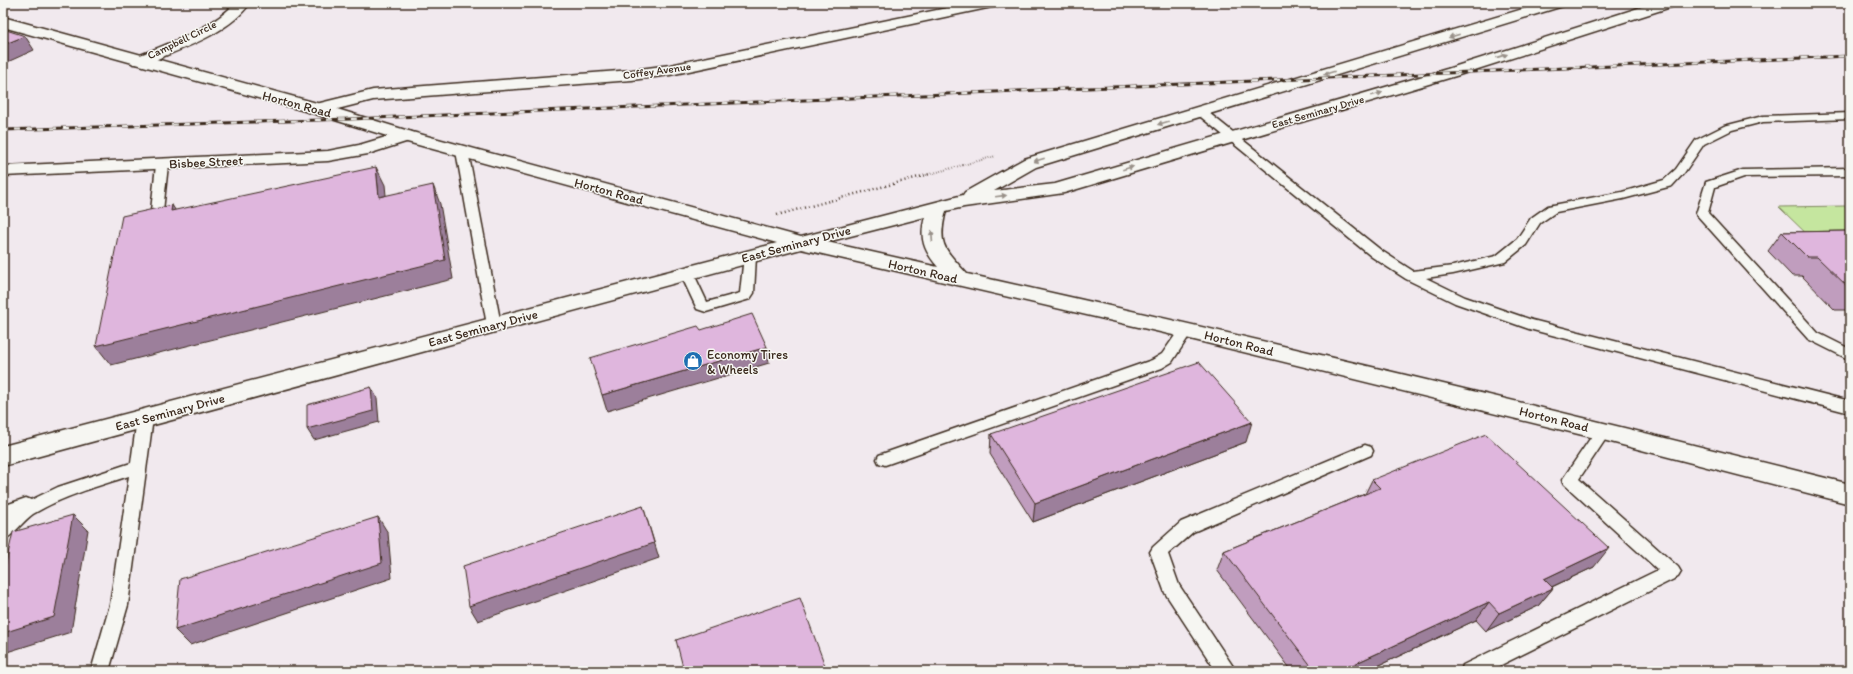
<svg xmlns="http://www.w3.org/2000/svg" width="1853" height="674" font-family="Itim,sans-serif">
<rect width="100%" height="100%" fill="#f1e9ee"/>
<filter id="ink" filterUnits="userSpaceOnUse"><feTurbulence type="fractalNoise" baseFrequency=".025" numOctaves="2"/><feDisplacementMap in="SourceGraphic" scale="8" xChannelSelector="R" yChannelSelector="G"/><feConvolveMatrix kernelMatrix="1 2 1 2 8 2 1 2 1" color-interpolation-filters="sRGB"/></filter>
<g filter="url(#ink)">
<path fill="#c5e69f" stroke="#80885e" d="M1845,206L1850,210V242L1816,243L1779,207Z"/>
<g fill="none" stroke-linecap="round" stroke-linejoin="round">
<g stroke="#3b2a1e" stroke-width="3">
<g id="lane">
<path d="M1200,108L1204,109L1382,251L1413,271L1453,266L1496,256L1517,239L1531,218L1548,206L1622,192L1664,180L1676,169L1696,140L1724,126L1763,116L1850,113V119L1763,122L1732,130L1704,144L1684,173L1672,186L1623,199L1556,212L1540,223L1526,245L1505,262L1453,274L1426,278L1465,297L1532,320L1850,401V413L1529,329L1455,303L1406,279L1372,257L1196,113L1195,111L1196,109Z"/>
<path d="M462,148L468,151L501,325L499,328H489L487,325L456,151Z"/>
<path d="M162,162L168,165L162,220L156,224L150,220L156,165Z"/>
<path d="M1850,168V176L1744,177L1715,187L1708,213L1818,333L1850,349V360L1808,339L1696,214L1706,182L1743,170Z"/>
<path d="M750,252L755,253L756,256L754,293L750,299L706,312L697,309L680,273L682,270H692L707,302L740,293L744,256L745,253Z"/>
<path d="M1186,325L1191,327L1193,330L1172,362L1162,368L885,465L879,463L877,459L879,455L1152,360L1162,354L1181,327Z"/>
<path d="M145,412L150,414L153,418L128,605L109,671H91L110,605L129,476C96,487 63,496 33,514C23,521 12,537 3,540V506L26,498L31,500L58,487L131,463L137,418L140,414Z"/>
<path d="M1603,425L1608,427L1611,431L1579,479L1678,567L1681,572L1678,577L1489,671H1461L1463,665L1658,570L1564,484L1562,480L1598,427Z"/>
<path d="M1365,445L1371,447L1373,451L1371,455L1193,532L1168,554L1179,585L1236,671H1216L1165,593L1150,552L1153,547L1181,522Z"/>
</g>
</g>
<g stroke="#3b2a1e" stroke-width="3">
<g id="street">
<path d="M235,3H250C229,34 178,50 145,64H133L131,61L133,58C164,45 213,29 235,3Z"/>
<path d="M971,3H999L997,6L992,7L670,75L632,80L373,100L318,114L312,113L310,109L312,105L373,90L632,70L670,65Z"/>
<path d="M406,131L412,132L415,136L412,140L368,154L328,161L3,176V166L328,151L359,145Z"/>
</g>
</g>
<g stroke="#3b2a1e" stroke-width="3">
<path id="secondary" d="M1543,3H1565L1563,6L1036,167L994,191L1055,184L1447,69L1654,3H1676L1674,6L1459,75L1064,193L964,207L946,211C937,246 945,249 967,274C1262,339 1556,410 1850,484V504L1603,440L1186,338L801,249L3,466V446L777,243L400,140L312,113L3,27V17L324,105L412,132L801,237L963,195L965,192L1024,159ZM925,217C919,238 924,251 938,267L827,242Z"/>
</g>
<path stroke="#3b2a1e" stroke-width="2" stroke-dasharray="0.5 2" stroke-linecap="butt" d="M926,175L996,156"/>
<path stroke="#3b2a1e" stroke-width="2.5" stroke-dasharray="1 3" stroke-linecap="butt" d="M777,215L930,174"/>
<use href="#lane" fill="#f6f6f2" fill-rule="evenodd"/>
<use href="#street" fill="#f6f6f2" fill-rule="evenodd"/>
<use href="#secondary" fill="#f6f6f2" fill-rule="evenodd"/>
<g stroke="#3b2a1e" stroke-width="3">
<path id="rail" d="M3,130L350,119L1850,56"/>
</g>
<use href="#rail" stroke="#f6f6f2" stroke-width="2" stroke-dasharray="6" stroke-linecap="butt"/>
</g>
<g fill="#c09dbe" stroke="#3b2a1e">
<path d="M1850,231V310H1835L1802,276H1792L1768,251L1782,232Z"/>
<path d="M991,434L1246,442L1033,522L990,454Z"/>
<path d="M1372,480L1594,567L1552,587L1553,588L1538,606L1486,631L1476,620L1367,671H1292L1217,570L1224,551L1365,494Z"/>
</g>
<g fill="#9c7f9b" stroke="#3b2a1e">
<path d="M25,36L34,50L3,64V45Z"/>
<path d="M376,167L385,185L388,216L379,197Z"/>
<path d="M433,185L440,204L453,279L111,365L96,346Z"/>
<path d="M172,205L184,224L171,211Z"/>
<path d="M767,347L769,363L607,411L602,395Z"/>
<path d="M371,387L377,398L379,422L314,440L307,429Z"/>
<path d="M1252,422L1246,442L1033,522L1035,503Z"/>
<path d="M643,506L659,558L478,621L469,606Z"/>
<path d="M73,515L88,530L71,632L7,652L3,649V633Z"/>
<path d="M378,517L388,533L392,578L190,645L175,630Z"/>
<path d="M1609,548L1594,567L1530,597L1544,579Z"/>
<path d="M1553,588L1538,606L1486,631L1499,613Z"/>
<path d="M1489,602L1476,620L1367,671H1339Z"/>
</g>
<g fill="#dfb6dd" stroke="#3b2a1e">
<path d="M3,29L25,36L3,45Z"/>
<path d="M376,167L379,197L433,185L445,260L96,346L122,216L172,205L171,211Z"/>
<path d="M1850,231V289L1817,257H1807L1782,232Z"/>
<path d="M752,314L767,347L602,395L590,358L698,326L701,330Z"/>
<path d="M1199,362L1252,422L1035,503L991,434Z"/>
<path d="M371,387L373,411L307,429V405Z"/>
<path d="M1486,434L1609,548L1544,579L1553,588L1499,613L1489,602L1339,671H1315L1224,551L1380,488L1372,480Z"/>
<path d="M643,506L654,543L469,606L463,566Z"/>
<path d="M73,515L54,617L3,633V576L13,532Z"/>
<path d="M378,517L382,563L175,630L180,579Z"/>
<path d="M800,598L827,671H684L676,640Z"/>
</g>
<defs><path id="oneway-solid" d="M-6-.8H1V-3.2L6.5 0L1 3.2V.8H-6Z"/></defs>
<g fill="#989088">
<use href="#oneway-solid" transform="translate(1454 36) rotate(163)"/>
<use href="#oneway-solid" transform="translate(1502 56) rotate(-18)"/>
<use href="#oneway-solid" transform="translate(1329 73) rotate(163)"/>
<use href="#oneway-solid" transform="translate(1377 94) rotate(-16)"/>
<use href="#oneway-solid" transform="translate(1163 123) rotate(163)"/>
<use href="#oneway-solid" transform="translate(1039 160) rotate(163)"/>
<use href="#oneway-solid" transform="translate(1128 168) rotate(-16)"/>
<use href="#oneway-solid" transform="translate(1001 196) rotate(-7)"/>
<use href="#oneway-solid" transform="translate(932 236) rotate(-94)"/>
</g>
</g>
<defs>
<g id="shop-disc" transform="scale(1)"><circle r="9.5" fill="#1f6fb2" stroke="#f6f6f2"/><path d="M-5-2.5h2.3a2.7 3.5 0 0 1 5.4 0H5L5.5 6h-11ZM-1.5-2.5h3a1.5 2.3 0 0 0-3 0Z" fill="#fff"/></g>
</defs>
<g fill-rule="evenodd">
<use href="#shop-disc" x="693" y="361"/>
</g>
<g text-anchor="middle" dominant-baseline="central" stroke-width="3" stroke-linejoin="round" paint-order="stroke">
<g font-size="11" fill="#3b2a1e" stroke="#f6f6f2">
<text transform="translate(182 40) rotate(-26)">Campbell Circle</text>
<text transform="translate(657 71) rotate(-8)">Coffey Avenue</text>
<text transform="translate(1318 112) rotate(-16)">East Seminary Drive</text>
</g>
<g font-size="13" fill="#3b2a1e" stroke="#f6f6f2">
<text transform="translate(297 104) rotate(15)">Horton Road</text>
<text transform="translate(206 162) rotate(-3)">Bisbee Street</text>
<text transform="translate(609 191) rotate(15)">Horton Road</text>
<text transform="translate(796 244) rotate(-15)">East Seminary Drive</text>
<text transform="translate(923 271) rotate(13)">Horton Road</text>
<text transform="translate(483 328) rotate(-15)">East Seminary Drive</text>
<text transform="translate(1239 343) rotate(14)">Horton Road</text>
<text transform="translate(170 412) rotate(-15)">East Seminary Drive</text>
<text transform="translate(1554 419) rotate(14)">Horton Road</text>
</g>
<g font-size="13" fill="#3b2a1e" stroke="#f6f6f2" text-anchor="start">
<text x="707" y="354">Economy Tires<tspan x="707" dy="15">&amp; Wheels</tspan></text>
</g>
</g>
<rect width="1853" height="674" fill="none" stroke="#f6f6f2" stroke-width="16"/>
<rect x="8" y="8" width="1837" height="658" fill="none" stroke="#3b2a1e" stroke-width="1.5" filter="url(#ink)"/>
</svg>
